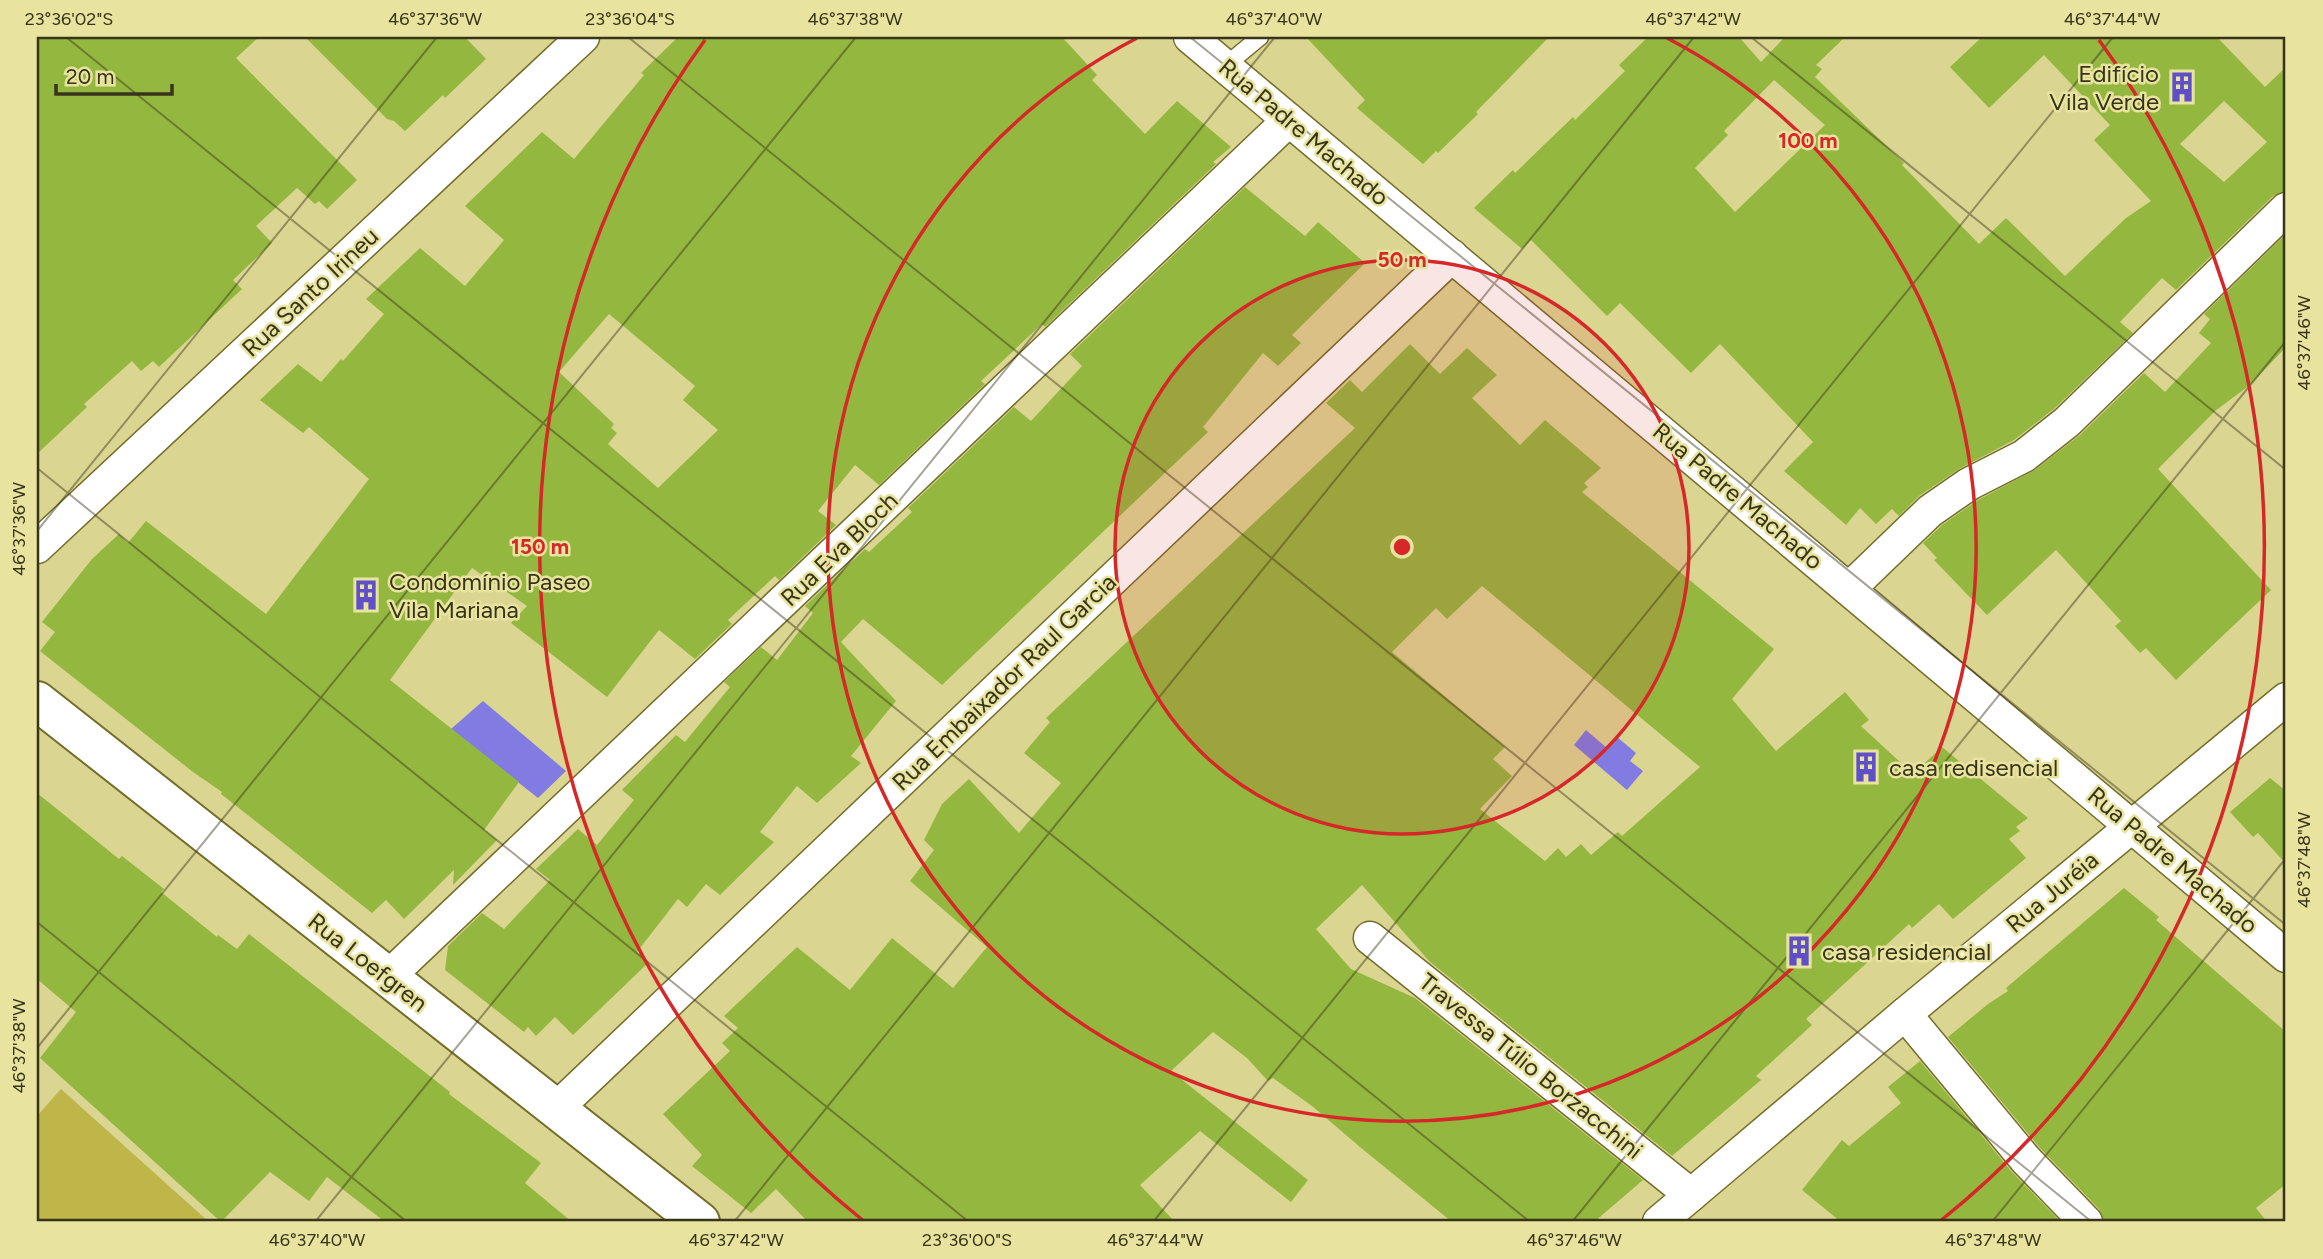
<svg xmlns="http://www.w3.org/2000/svg" width="2323" height="1259" font-family="Figtree,sans-serif">
<rect width="100%" height="100%" fill="#dbd592"/>
<path fill="#bfb64a" d="M61,1089L209,1222H37V1116Z"/>
<g fill="#827be2">
<path d="M483,701L566,771L538,798L451,729Z"/>
<path d="M1586,730L1607,748L1617,737L1636,753L1630,761L1643,771L1627,790L1574,745Z"/>
</g>
<g fill="#94b740" fill-rule="evenodd">
<path d="M37,37H259L236,58L357,180L327,209L319,201L315,204L297,188L256,226L272,243L233,280L242,289L159,367L153,361L141,371L132,361L84,404L87,407L37,454Z"/>
<path d="M305,37H465L486,59L445,98L443,95L405,131L394,121L387,119Z"/>
<path d="M678,37H1062L1097,75L1092,80L1145,134L1177,101L1231,147L1213,162L1216,164L1045,327L1042,324L981,381L985,384L879,485L855,465L818,511L836,525L779,580L775,576L728,620L732,624L695,659L659,630L607,697L511,623L527,606L472,568L390,680L519,782L484,830L497,840L453,885L454,870L404,919L386,900L372,913L258,823L221,794L222,792L193,772L40,651L55,632L42,622L92,559L119,534L128,543L146,521L266,614L369,479L309,427L303,433L260,400L298,364L321,382L341,359L343,361L384,314L366,299L420,248L465,286L504,240L465,206L542,132L574,159L644,75L641,73ZM609,314L695,386L683,400L718,430L658,488L608,444L617,433L611,428L614,424L559,372Z"/>
<path d="M1306,37H1549L1476,112L1478,114L1438,153L1436,151L1423,164L1357,108L1365,100Z"/>
<path d="M1648,37H1739L1761,62L1785,37H1845L1816,65L1822,69L1815,77L1904,163L1902,165L1979,244L2006,218L2065,276L2126,218L2151,201L2094,140L2110,125L2044,55L1989,108L1950,67L1982,37H2217L2265,87L2286,67V191L2273,196L2176,290L2162,278L2120,322L2133,333L2055,408L2014,440L1959,469L1919,496L1899,516L1892,509L1876,524L1860,508L1846,525L1784,471L1813,442L1720,344L1691,373L1620,303L1607,316L1531,240L1522,249L1474,208L1513,170L1515,173L1573,117L1575,120L1625,71L1619,65ZM1774,80L1825,125L1735,212L1695,168L1728,135L1724,131ZM2224,101L2267,142L2224,182L2180,144Z"/>
<path d="M1245,187L1305,236L1318,222L1365,263L1292,335L1301,343L1278,366L1263,353L1203,427L1208,432L942,685L863,619L841,642L896,701L851,756L861,763L817,803L797,786L760,832L774,842L720,895L706,884L687,907L678,899L637,952L649,962L573,1035L555,1017L536,1036L528,1027L524,1032L445,970L448,946L482,913L504,929L550,880L536,869L578,829L597,845L634,800L622,790L676,735L685,742L730,687L724,682L761,647L777,660L813,613L805,606L865,549L869,552L912,512L908,508L1014,407L1031,421L1082,366L1070,354Z"/>
<path d="M2286,234V347L2250,385L2215,411L2158,469L2271,590L2176,680L2146,648L2140,653L2115,626L2121,621L2056,550L1987,615L1934,560L1937,558L1923,543L1942,525L1978,500L2035,470L2080,435L2144,373L2165,392L2211,343L2199,333L2210,319L2204,314Z"/>
<path d="M1410,344L1440,374L1467,348L1497,375L1472,398L1520,445L1545,420L1601,468L1584,483L1588,487L1582,492L1774,649L1732,699L1776,751L1845,692L1869,720L1861,726L1913,774L1942,747L2028,818L2016,827L2020,831L2009,839L2026,858L1953,919L1939,904L1912,928L1909,924L1806,1019L1812,1025L1756,1076L1761,1080L1672,1156L1430,962L1362,885L1316,929L1351,969L1415,998L1643,1180L1594,1222H1452L1360,1147L1312,1106L1273,1078L1268,1081L1247,1058L1213,1032L1171,1071L1308,1180L1291,1202L1200,1131L1140,1185L1175,1222H808L776,1189L751,1213L692,1166L702,1155L663,1114L730,1051L722,1043L738,1028L724,1016L797,947L850,990L892,938L953,988L987,947L910,881L934,850L924,840L942,804L969,779L1019,833L1061,783L1024,753L1050,722L1046,718L1355,428L1326,403L1350,380L1362,392ZM1482,586L1700,767L1622,836L1618,832L1591,855L1581,844L1566,857L1558,848L1545,861L1480,809L1512,776L1493,759L1505,747L1392,652L1436,608L1447,619Z"/>
<path d="M2270,778L2286,791V864L2258,833L2253,837L2230,812Z"/>
<path d="M37,793L119,859L122,856L164,889L161,892L217,937L218,935L237,949L249,934L417,1066L450,1092L449,1094L541,1163L525,1183L572,1222H385L327,1177L309,1201L270,1172L221,1222L40,1058L76,1012L37,979Z"/>
<path d="M2124,888L2159,917L2156,920L2286,1032V1184L2256,1208L2267,1222H2104L2099,1209L2040,1148L1948,1037L1988,1004L2008,991L2006,988Z"/>
<path d="M1920,1061L2012,1172L2061,1222H1841L1802,1190L1842,1140L1849,1146L1901,1103L1888,1087Z"/>
</g>
<g fill="none" stroke-linecap="round" stroke-linejoin="round">
<g stroke="#736d2a" stroke-width="19">
<path id="lane" d="M1225,66L1260,37"/>
</g>
<g stroke="#736d2a" stroke-width="35">
<g id="street">
<path d="M1190,37L2286,956"/>
<path d="M37,547L583,37"/>
<path d="M1849,589L1930,511L1969,484L2024,456L2067,422L2286,209"/>
<path d="M1370,938L1691,1195"/>
<path d="M388,977L1289,120"/>
<path d="M1905,1014L2026,1160L2086,1222"/>
<path d="M557,1108L1452,256"/>
<path d="M1659,1222L1905,1014L2286,699"/>
</g>
</g>
<g stroke="#736d2a" stroke-width="42">
<path id="secondary" d="M37,701L700,1222"/>
</g>
<use href="#lane" stroke="#fff" stroke-width="16"/>
<use href="#street" stroke="#fff" stroke-width="32"/>
<use href="#secondary" stroke="#fff" stroke-width="38"/>
</g>
<path fill="none" stroke="#373419" stroke-width="2" stroke-opacity="0.45" d="M66,37L1530,1222M628,37L2092,1222M1190,37L2286,925M1751,37L2286,470M37,468L969,1222M37,531L437,37M37,922L407,1222M37,1048L856,37M315,1222L1275,37M734,1222L1694,37M1153,1222L2113,37M1572,1222L2286,341M1992,1222L2286,858"/>
<circle cx="1402" cy="547" r="287" fill="#d62828" fill-opacity=".12"/>
<g fill="none" stroke="#d62828" stroke-width="3.5">
<circle cx="1402" cy="547" r="287"/>
<path d="M1667 38A574 574 0 1 1 1137 38"/>
<path d="M865 1222A862 862 0 0 1 705 40M2099 40A862 862 0 0 1 1939 1222"/>
</g>
<defs>
<g id="building-bare" transform="scale(2.415)"><path d="M-4-6H4V6H1V3H-1V6H-4ZM-2.5-4.3h1.7v1.8h-1.7ZM.8-4.3h1.7v1.8H.8ZM-2.5-1h1.7V.8h-1.7ZM.8-1h1.7V.8H.8Z" fill="#6050c8" stroke="#e8e39e" stroke-width="2.5" paint-order="stroke"/></g>
</defs>
<g fill-rule="evenodd">
<use href="#building-bare" x="2182" y="87"/>
<use href="#building-bare" x="366" y="595"/>
<use href="#building-bare" x="1866" y="767"/>
<use href="#building-bare" x="1799" y="951"/>
</g>
<g text-anchor="middle" dominant-baseline="central" stroke-width="5" stroke-linejoin="round" paint-order="stroke">
<g font-size="24" fill="#373419" stroke="#e8e39e" text-anchor="start">
<text x="2159" y="73" text-anchor="end">Edifício<tspan x="2159" dy="28">Vila Verde</tspan></text>
<text x="389" y="581">Condomínio Paseo<tspan x="389" dy="28">Vila Mariana</tspan></text>
<text x="1889" y="767">casa redisencial</text>
<text x="1822" y="951">casa residencial</text>
</g>
<g font-size="24" fill="#373419" stroke="#e8e39e">
<text transform="translate(1304 132) rotate(40)">Rua Padre Machado</text>
<text transform="translate(310 292) rotate(-43)">Rua Santo Irineu</text>
<text transform="translate(1738 496) rotate(40)">Rua Padre Machado</text>
<text transform="translate(839 549) rotate(-44)">Rua Eva Bloch</text>
<text transform="translate(1004 682) rotate(-44)">Rua Embaixador Raul Garcia</text>
<text transform="translate(2173 860) rotate(40)">Rua Padre Machado</text>
<text transform="translate(2052 892) rotate(-40)">Rua Juréia</text>
<text transform="translate(368 962) rotate(38)">Rua Loefgren</text>
<text transform="translate(1531 1066) rotate(39)">Travessa Túlio Borzacchini</text>
</g>
</g>
<circle cx="1402" cy="547" r="10" fill="#d62828" stroke="#e8e39e" stroke-width="3.5"/>
<g font-size="21" text-anchor="middle" font-weight="bold" fill="#d62828" stroke="#e8e39e" stroke-width="5" stroke-linejoin="round" paint-order="stroke">
<text x="1808" y="148">100 m</text>
<text x="1402" y="267">50 m</text>
<text x="540" y="554">150 m</text>
</g>
<rect width="2323" height="1259" fill="none" stroke="#e8e39e" stroke-width="77"/>
<path d="M56 84v10h116v-10" fill="none" stroke="#373419" stroke-width="3.5"/>
<text x="66" y="84" font-size="21" fill="#373419" stroke="#e8e39e" stroke-width="5" paint-order="stroke">20 m</text>
<rect x="38" y="38" width="2246" height="1182" fill="none" stroke="#373419" stroke-width="2.5"/>
<g font-size="18" text-anchor="middle" fill="#373419">
<text x="69" y="25">23°36'02"S</text>
<text x="435" y="25">46°37'36"W</text>
<text x="630" y="25">23°36'04"S</text>
<text x="855" y="25">46°37'38"W</text>
<text x="1274" y="25">46°37'40"W</text>
<text x="1693" y="25">46°37'42"W</text>
<text x="2112" y="25">46°37'44"W</text>
<text transform="translate(2304 343) rotate(-90)" y="6">46°37'46"W</text>
<text transform="translate(19 529) rotate(-90)" y="6">46°37'36"W</text>
<text transform="translate(2304 860) rotate(-90)" y="6">46°37'48"W</text>
<text transform="translate(19 1046) rotate(-90)" y="6">46°37'38"W</text>
<text x="317" y="1246">46°37'40"W</text>
<text x="736" y="1246">46°37'42"W</text>
<text x="967" y="1246">23°36'00"S</text>
<text x="1155" y="1246">46°37'44"W</text>
<text x="1574" y="1246">46°37'46"W</text>
<text x="1993" y="1246">46°37'48"W</text>
</g>
</svg>
